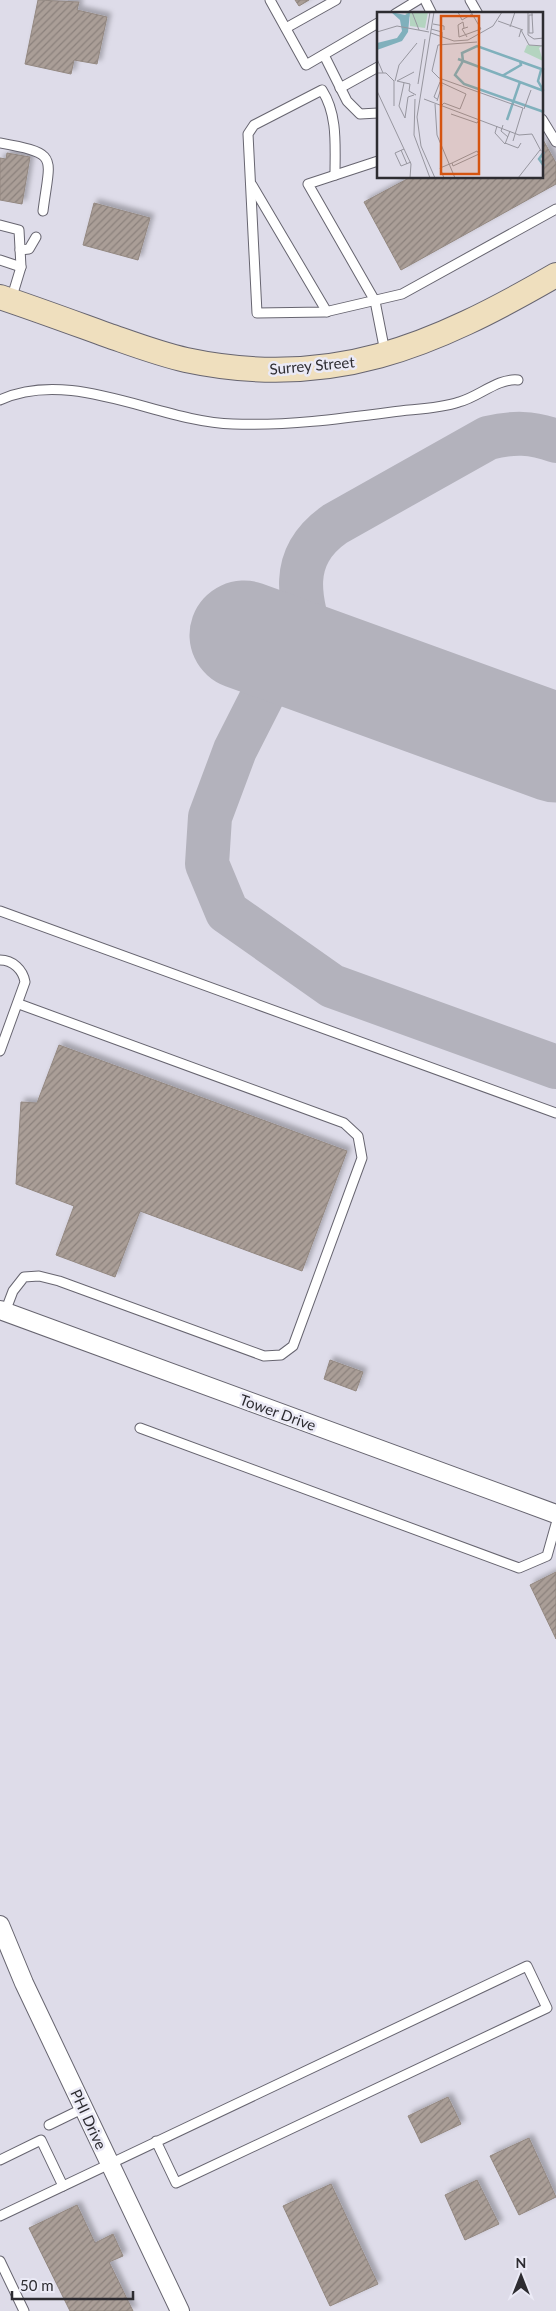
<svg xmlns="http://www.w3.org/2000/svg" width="556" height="2311" font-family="Lato,sans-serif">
<defs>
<pattern id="building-hatch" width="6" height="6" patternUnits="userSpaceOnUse" patternTransform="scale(1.25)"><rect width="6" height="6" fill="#aa9e97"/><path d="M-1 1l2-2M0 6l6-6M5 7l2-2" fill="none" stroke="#8b817c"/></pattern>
<filter id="shadow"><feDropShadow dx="4" dy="-4" stdDeviation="2.5" flood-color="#0004"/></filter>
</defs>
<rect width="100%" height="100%" fill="#dedce9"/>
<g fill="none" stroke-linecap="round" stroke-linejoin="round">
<path stroke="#b3b2bc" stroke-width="44" d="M556,441C532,432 513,432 488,438L335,524C281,562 304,610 319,662L267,687L235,750L210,817L207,864L227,912L332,986L556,1067"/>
<path stroke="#b3b2bc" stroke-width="109" d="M244,635L556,748"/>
</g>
<g fill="url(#building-hatch)" stroke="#938881" filter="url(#shadow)">
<path d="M38,0L79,2L77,10L107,17L97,64L74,60L71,74L25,64Z"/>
<path d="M295,0H309L299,6Z"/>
<path d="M542,138L556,163V184L401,270L364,202L409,178H542Z"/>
<path d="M7,153L30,157L22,204L0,200V158L6,159Z"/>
<path d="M94,203L150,218L138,260L83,245Z"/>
<path d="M59,1045L347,1151L302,1271L140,1211L115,1277L56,1255L74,1206L16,1184L21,1102L37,1103Z"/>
<path d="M330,1360L363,1372L356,1391L324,1379Z"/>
<path d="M556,1572V1639L530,1585Z"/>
<path d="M448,2097L461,2124L421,2143L408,2116Z"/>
<path d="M529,2138L556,2197L519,2215L490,2156Z"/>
<path d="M477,2180L499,2224L465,2240L445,2195Z"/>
<path d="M331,2184L378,2284L330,2306L283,2206Z"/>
<path d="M77,2205L95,2243L113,2234L123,2256L109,2262L133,2311H70L29,2228Z"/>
</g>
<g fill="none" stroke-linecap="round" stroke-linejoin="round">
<g stroke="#676570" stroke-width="11">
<g id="lane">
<path d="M270,0L306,65L378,23"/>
<path d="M425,0L432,14"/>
<path d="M470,0L478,14"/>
<path d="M395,14L418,0"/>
<path d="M286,28L336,0"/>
<path d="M324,55L347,101L360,114L378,113"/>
<path d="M340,88L378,67"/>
<path d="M542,119L556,142"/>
<path d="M0,143C60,154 50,155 43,211"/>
<path d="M378,161L308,184L375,301L385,352"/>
<path d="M335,175C335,146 338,115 322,90L254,125L248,134L257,313L325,312L402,294L556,209"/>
<path d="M252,185L327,312"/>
<path d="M0,225L19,230L21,267L11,300"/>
<path d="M20,250L29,249L36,237"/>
<path d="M0,260L21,267"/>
<path d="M0,400C72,367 159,422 233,424C286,426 339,419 392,412C414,409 438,409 459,402C479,397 497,378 518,380"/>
<path d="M0,911L556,1113"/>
<path d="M0,960C13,960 23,970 25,982L0,1051"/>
<path d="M5,1312L13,1291L24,1277L39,1276L59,1281L264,1356L281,1355L293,1346L362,1158L358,1136L344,1123L19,1004"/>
<path d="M140,1428L519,1568L547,1556L556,1524"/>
<path d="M49,2125L84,2108"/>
<path d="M0,2160L41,2140L63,2186"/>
<path d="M0,2216L527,1966L547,2008L176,2183L156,2141"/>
<path d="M0,2261L24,2311"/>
</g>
</g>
<g stroke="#676570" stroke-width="20">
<g id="street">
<path d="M0,1310L556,1514"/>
<path d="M0,1925L24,1983L180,2311"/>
</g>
</g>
<g stroke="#676570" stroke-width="26">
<path id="secondary" d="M0,297C36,309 71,322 107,335C133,344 159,354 186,360C331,391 433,346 556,275"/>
</g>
<use href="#lane" stroke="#fff" stroke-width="9"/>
<use href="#street" stroke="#fff" stroke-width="18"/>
<use href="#secondary" stroke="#efdfbe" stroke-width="24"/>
</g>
<g text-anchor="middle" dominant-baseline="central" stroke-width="5" stroke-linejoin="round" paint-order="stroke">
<g font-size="15" fill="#2d2c31" stroke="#ebeaf6">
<text transform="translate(312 365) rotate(-5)">Surrey Street</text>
<text transform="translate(278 1412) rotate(20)">Tower Drive</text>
<text transform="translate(89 2119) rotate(65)">PHI Drive</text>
</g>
</g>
<g transform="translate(377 12)">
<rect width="166" height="166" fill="#dedce9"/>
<path d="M150,33L165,34L162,36L166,49L147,40Z" fill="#b4d4c0"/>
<path d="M27,0H51L48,16L33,14V5Z" fill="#b4d4c0"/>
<path d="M14,0L28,3L33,0L31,20L25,29L0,38V31L20,26L25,19L23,8Z" fill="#80b0bc"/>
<path fill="none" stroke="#80b0bc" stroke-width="2.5" d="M81,47L167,79M164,58L161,69L166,78M167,58L100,34L85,41L86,49L78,63L87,72L167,100M125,64L144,53L143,49M130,108L143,70M167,140L162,147L167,154"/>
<path fill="none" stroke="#97969f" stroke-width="1" d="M35,0L42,18M57,0L40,105L44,134L58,166M81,0L85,8L95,2M151,0V23L157,27L167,26M155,0V3L156,21H152V3H156M121,9L146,18M56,12L67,14V18M133,15L138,0M87,16L86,10L81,13L82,25L104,17L94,0M54,17L65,20V25M50,18L53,0M0,20L20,14L52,20M54,21L77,29L91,28L116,14L125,0M90,25L85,17L91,15M142,25L144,18L152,33L167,34M100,30L61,33L55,59L62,66L146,96L136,129M0,47L6,61M0,61H9L17,69M18,69L22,53L40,31M20,69L33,72L32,79L39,83M20,69L37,60M27,71L22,94L28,106M41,72L48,27M0,79L34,152L33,166M38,87L37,123L53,166M47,87L142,123L155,122L164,139M60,87L57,85L63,70L89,82L83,97L67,91L64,94M60,89L65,73M58,92L60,123L78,166M17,94V69M147,97L154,78M74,102L100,111L102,108M28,106L31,85L37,83M126,113L124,119L131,125M120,114L118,121L128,132L133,119M128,131L141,136L144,131M27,137L18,141L24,154L34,150M24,138L30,152M67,166L63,156L75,151L100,139L102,142L76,154L75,151M141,166L163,138"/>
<path fill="#d55410" fill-opacity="0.15" stroke="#d55410" stroke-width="2.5" d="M64,4H102V162H64Z"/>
<rect width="166" height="166" fill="none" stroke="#2d2c31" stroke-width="2.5"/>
</g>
<g transform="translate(521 2276)" stroke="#ebeaf6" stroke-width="4" paint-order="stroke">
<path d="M0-4L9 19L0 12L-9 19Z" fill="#2d2c31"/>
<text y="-8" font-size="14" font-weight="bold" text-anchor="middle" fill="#2d2c31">N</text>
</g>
<path d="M12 2291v8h121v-8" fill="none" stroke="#2d2c31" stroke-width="2.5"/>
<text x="20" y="2291" font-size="15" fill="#2d2c31" stroke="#ebeaf6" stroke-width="4" paint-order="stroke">50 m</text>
</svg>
